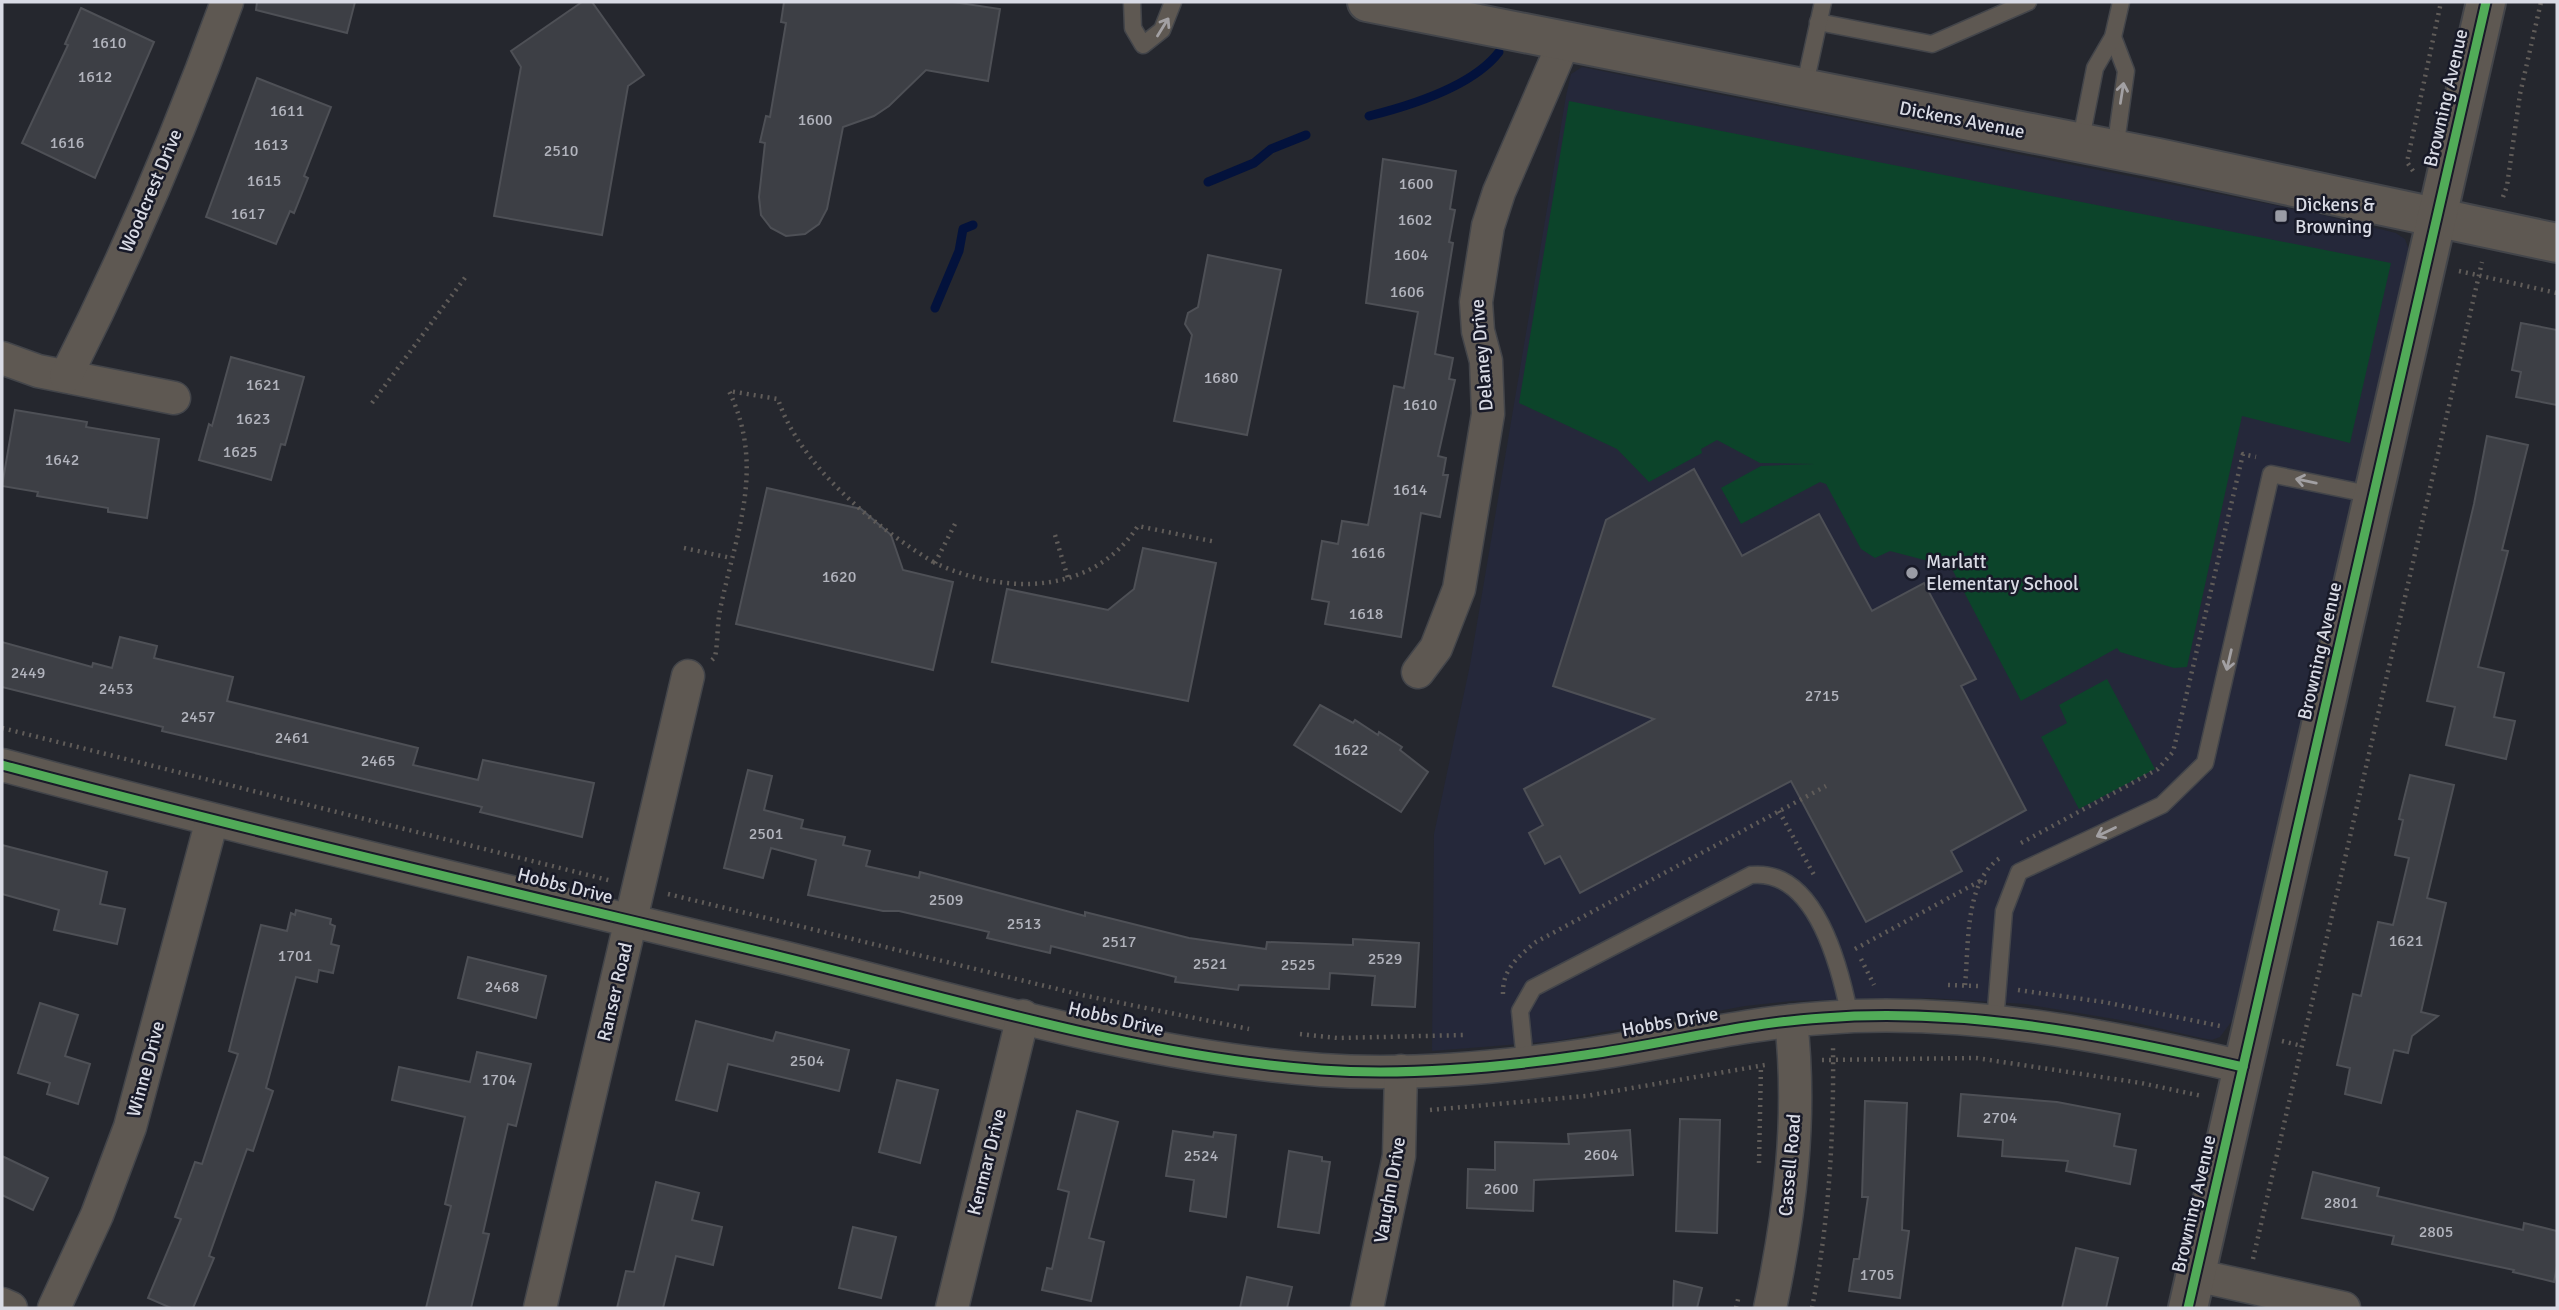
<svg xmlns="http://www.w3.org/2000/svg" width="2559" height="1310" font-family="Signika,sans-serif">
<rect width="100%" height="100%" fill="#25272e"/>
<path fill="#25283a" d="M1582,67L2319,214L2396,233L2405,239L2411,256L2294,760L2232,1021L2220,1037L2212,1040L2201,1038L2132,1022L2025,1004L1929,998H1889L1792,1001L1745,1006L1556,1041L1432,1051L1434,834L1470,665L1566,96L1571,74Z"/>
<g fill="#0c442a">
<path d="M1569,101L2391,263L2350,443L2242,416L2187,667L2174,668L2120,652L2117,648L2021,701L1951,567L1890,551L1875,558L1861,549L1826,484L1820,482L1741,524L1721,488L1761,466L1815,464L1760,463L1717,440L1701,449L1702,453L1649,482L1617,449L1519,403Z"/>
<path d="M2107,679L2155,769L2079,809L2041,737L2067,723L2059,705Z"/>
</g>
<g fill="none" stroke-linecap="round" stroke-linejoin="round">
<g stroke="#03123c" stroke-width="9">
<path d="M1369,116C1409,106 1473,86 1499,52"/>
<path d="M1208,182L1254,163L1271,149L1306,135"/>
<path d="M935,308L959,251L963,229L973,225"/>
</g>
</g>
<g fill="#3d3f45" stroke="#4e5056" stroke-width="2">
<path d="M257,2H355L347,33L256,10Z"/>
<path d="M582,2H592L644,75L628,86L602,235L494,216L521,67L511,51Z"/>
<path d="M784,2H953L1000,9L988,81L926,70L889,106L874,116L843,127L827,209L819,224L805,234L786,236L771,228L761,215L759,197L765,143L760,142L766,116L770,117L786,23L781,22Z"/>
<path d="M81,8L154,42L95,178L22,143L68,45L65,44Z"/>
<path d="M257,78L331,107L304,176L308,178L294,213L290,211L276,244L206,217Z"/>
<path d="M1383,159L1456,171L1450,209L1455,210L1449,242L1453,243L1435,354L1453,358L1449,379L1455,380L1438,456L1446,458L1443,475H1448L1440,517L1421,513L1401,637L1325,624L1329,602L1312,599L1322,541L1338,544L1342,521L1368,525L1394,386L1404,388L1418,312L1366,303Z"/>
<path d="M1208,255L1281,270L1247,435L1174,421L1192,335L1185,324L1188,313L1198,307Z"/>
<path d="M2521,323L2557,330V405L2516,397L2521,372L2512,370Z"/>
<path d="M231,357L304,377L285,445L281,444L271,480L199,460L209,424L212,426Z"/>
<path d="M15,410L87,422L86,427L159,439L147,518L108,512V508L37,496L38,492L2,486Z"/>
<path d="M2487,436L2528,445L2502,550L2508,551L2478,667L2504,673L2494,717L2515,721L2506,759L2446,745L2455,707L2427,701L2474,504Z"/>
<path d="M1694,469L1742,556L1819,514L1872,611L1924,583L1976,679L1961,686L2026,810L1951,851L1962,871L1866,922L1791,781L1580,893L1560,856L1545,864L1529,833L1543,825L1524,789L1654,719L1553,686L1606,520Z"/>
<path d="M767,488L861,509L891,535L903,570L953,582L933,670L736,624Z"/>
<path d="M1143,548L1216,563L1188,701L992,662L1007,589L1108,610L1134,589Z"/>
<path d="M120,637L157,646L154,658L233,677L227,701L418,748L413,765L478,780L483,760L594,783L582,837L480,812L482,807L162,731L163,727L2,687V642L92,667L93,663L112,668Z"/>
<path d="M1320,705L1353,723L1355,720L1378,735L1379,732L1402,747L1400,750L1428,772L1401,812L1294,745Z"/>
<path d="M748,770L772,776L764,810L803,820L801,828L845,837L843,845L870,851L866,866L919,878L920,872L1085,916V912L1189,938L1266,949L1267,942L1353,945V939L1419,943L1415,1007L1372,1005L1375,976L1330,973L1329,989L1239,985L1238,990L1175,982L1176,977L1051,946L1050,953L987,938L989,932L899,911H883L808,895L816,860L771,848L763,878L724,868Z"/>
<path d="M2410,775L2454,785L2427,898L2446,903L2421,1012L2438,1016L2412,1036L2408,1053L2394,1050L2381,1103L2345,1094L2350,1068L2337,1065L2353,994L2361,996L2378,922L2393,925L2409,858L2395,855L2403,820L2399,819Z"/>
<path d="M2,845L107,872L100,904L125,909L117,944L54,930L59,910L2,894Z"/>
<path d="M296,910L331,919L330,924L335,926L331,944L339,946L333,973L319,970L317,982L296,977L266,1088L273,1091L253,1151L247,1149L209,1256L214,1258L193,1308H171L148,1298L181,1219L175,1217L195,1162L202,1164L238,1054L229,1051L261,925L287,931L291,913L295,915Z"/>
<path d="M468,957L546,976L536,1018L458,998Z"/>
<path d="M40,1003L78,1015L65,1056L90,1064L78,1104L47,1094L50,1083L18,1073Z"/>
<path d="M696,1021L773,1041L776,1032L849,1050L839,1091L728,1064L717,1111L676,1100Z"/>
<path d="M477,1052L531,1064L516,1126L508,1124L483,1233L489,1234L471,1308H426L451,1206L445,1204L465,1117L392,1100L399,1067L470,1082Z"/>
<path d="M897,1080L938,1090L920,1163L879,1152Z"/>
<path d="M1961,1094L2057,1102L2120,1114L2114,1146L2136,1150L2130,1184L2066,1171L2068,1161L2002,1156L2003,1140L1958,1136Z"/>
<path d="M1865,1101L1907,1103L1902,1230L1909,1231L1900,1298L1849,1291L1854,1259H1859L1868,1197H1862Z"/>
<path d="M1077,1111L1118,1122L1089,1238L1104,1242L1091,1301L1042,1290L1047,1268L1052,1269L1069,1192L1058,1189Z"/>
<path d="M1680,1119L1720,1120L1717,1233L1676,1231Z"/>
<path d="M1630,1130L1633,1175L1534,1180L1533,1211L1467,1208L1468,1169L1495,1170V1142L1569,1144L1568,1134Z"/>
<path d="M1173,1131L1213,1137L1214,1132L1236,1135L1226,1217L1190,1211L1194,1180L1166,1176Z"/>
<path d="M1289,1151L1322,1157V1161L1330,1162L1319,1233L1278,1227Z"/>
<path d="M2,1156L48,1178L33,1210L2,1195Z"/>
<path d="M2313,1172L2379,1188L2377,1196L2523,1230L2524,1223L2557,1231V1266L2554,1282L2513,1272L2514,1270L2392,1244L2394,1236L2302,1218Z"/>
<path d="M656,1182L699,1193L692,1220L722,1227L713,1265L676,1256L663,1308H617L626,1271L634,1272Z"/>
<path d="M853,1227L896,1237L881,1298L839,1288Z"/>
<path d="M2076,1248L2118,1258L2106,1308H2062Z"/>
<path d="M1247,1277L1292,1287L1287,1308H1240Z"/>
<path d="M1674,1281L1702,1288L1697,1308H1673Z"/>
</g>
<g fill="none" stroke-linecap="round" stroke-linejoin="round">
<g stroke="#43454a" stroke-width="19">
<g id="service">
<path d="M1132,2L1133,28L1143,45L1162,30L1173,2"/>
<path d="M1818,22L1932,44L2028,2"/>
<path d="M2113,37L2126,71L2115,150"/>
<path d="M1804,89L1823,2"/>
<path d="M2080,144L2095,68L2113,37L2121,2"/>
<path d="M1995,1022L2004,911L2019,872L2162,805L2205,763L2271,474L2373,495"/>
<path d="M1525,1061L1520,1011L1533,988L1751,875C1816,868 1840,967 1850,1017"/>
</g>
</g>
<g stroke="#43454a" stroke-width="35">
<g id="minor">
<path d="M2,358L38,371L174,398"/>
<path d="M66,376C127,255 181,129 227,2"/>
<path d="M1418,672L1436,648L1459,589L1488,414L1486,361L1478,331L1476,302L1488,226L1499,192L1564,42"/>
<path d="M2,765C260,834 522,894 782,957C957,1000 1142,1057 1321,1070C1408,1076 1498,1068 1585,1055C1664,1044 1742,1023 1823,1018C1965,1007 2105,1035 2243,1067"/>
<path d="M2195,1275L2344,1308"/>
<path d="M2,1304L11,1308"/>
<path d="M54,1308L97,1215L130,1127L212,820"/>
<path d="M540,1308L688,676"/>
<path d="M952,1308L1023,1016"/>
<path d="M1367,1308L1399,1156L1401,1071"/>
<path d="M1770,1308C1790,1213 1802,1118 1791,1021"/>
</g>
</g>
<g stroke="#43454a" stroke-width="42">
<g id="tertiary">
<path d="M1367,2L2158,158L2557,243"/>
<path d="M2188,1308L2486,2"/>
</g>
</g>
<g stroke="#605c59" stroke-width="4.5" stroke-dasharray="2 5" stroke-linecap="butt">
<path d="M2413,171L2407,162L2441,2"/>
<path d="M2503,197L2507,186L2520,94L2541,2"/>
<path d="M2459,271L2557,293"/>
<path d="M372,403L467,275"/>
<path d="M955,524L935,563C1004,595 1092,596 1138,526L1216,542"/>
<path d="M1055,535L1068,578"/>
<path d="M684,548L731,558"/>
<path d="M712,660L715,657C718,642 717,626 720,610C736,532 766,468 729,391L778,399C799,465 876,528 935,563"/>
<path d="M2,728L612,881"/>
<path d="M1779,811L1814,875"/>
<path d="M2021,843L2158,769L2173,752L2243,454L2256,457"/>
<path d="M668,894L1082,995L1249,1029"/>
<path d="M1855,949L1980,881L1991,884"/>
<path d="M1861,959L1874,985"/>
<path d="M1948,985L1978,986"/>
<path d="M1965,985C1969,946 1964,882 2000,858"/>
<path d="M2018,990L2104,1002L2220,1026"/>
<path d="M1503,994C1502,969 1519,956 1536,942L1826,786"/>
<path d="M1300,1034L1338,1038L1466,1035"/>
<path d="M2282,1041L2302,1046"/>
<path d="M1822,1060L1976,1058L2141,1083L2202,1096"/>
<path d="M1430,1110L1586,1096L1765,1065"/>
<path d="M1759,1163L1761,1065"/>
<path d="M2253,1259L2482,262"/>
<path d="M1736,1308L1739,1295"/>
<path d="M1812,1308C1829,1222 1834,1135 1833,1047"/>
</g>
<use href="#service" stroke="#5e5852" stroke-width="16"/>
<use href="#minor" stroke="#5e5852" stroke-width="32"/>
<use href="#tertiary" stroke="#5e5852" stroke-width="38"/>
<g stroke="#181a28" stroke-width="13">
<g id="cycleway">
<path d="M2,765C260,834 522,894 782,957C957,1000 1142,1057 1321,1070C1408,1076 1498,1068 1585,1055C1664,1044 1742,1023 1823,1018C1965,1007 2105,1035 2243,1067"/>
<path d="M2188,1308L2486,2"/>
</g>
</g>
<use href="#cycleway" stroke="#51ab58" stroke-width="9"/>
</g>
<defs><path id="oneway-shaft" d="M-6 0H5M1.5-3L5.5 0L1.5 3" fill="none" stroke-width="1.6" stroke-linecap="round" stroke-linejoin="round" transform="scale(1.75)"/></defs>
<g stroke="#a2a0a3">
<use href="#oneway-shaft" transform="translate(1163 27) rotate(-58)"/>
<use href="#oneway-shaft" transform="translate(2122 93) rotate(-81)"/>
<use href="#oneway-shaft" transform="translate(2306 481) rotate(-168)"/>
<use href="#oneway-shaft" transform="translate(2229 660) rotate(103)"/>
<use href="#oneway-shaft" transform="translate(2106 832) rotate(155)"/>
</g>
<g fill="#9a9ca5" stroke="#181a28" stroke-width="2.5">
<rect x="2274" y="209" width="14" height="14" rx="3.5"/>
<circle cx="1912" cy="573" r="7"/>
</g>
<g text-anchor="middle" dominant-baseline="central" stroke-width="5" stroke-linejoin="round" paint-order="stroke">
<g font-size="16" fill="#b2b4bd">
<text x="109" y="43">1610</text>
<text x="95" y="77">1612</text>
<text x="287" y="111">1611</text>
<text x="815" y="120">1600</text>
<text x="67" y="143">1616</text>
<text x="271" y="145">1613</text>
<text x="561" y="151">2510</text>
<text x="264" y="181">1615</text>
<text x="1416" y="184">1600</text>
<text x="248" y="214">1617</text>
<text x="1415" y="220">1602</text>
<text x="1411" y="255">1604</text>
<text x="1407" y="292">1606</text>
<text x="1221" y="378">1680</text>
<text x="263" y="385">1621</text>
<text x="1420" y="405">1610</text>
<text x="253" y="419">1623</text>
<text x="240" y="452">1625</text>
<text x="62" y="460">1642</text>
<text x="1410" y="490">1614</text>
<text x="1368" y="553">1616</text>
<text x="839" y="577">1620</text>
<text x="1366" y="614">1618</text>
<text x="28" y="673">2449</text>
<text x="116" y="689">2453</text>
<text x="1822" y="696">2715</text>
<text x="198" y="717">2457</text>
<text x="292" y="738">2461</text>
<text x="1351" y="750">1622</text>
<text x="378" y="761">2465</text>
<text x="766" y="834">2501</text>
<text x="946" y="900">2509</text>
<text x="1024" y="924">2513</text>
<text x="2406" y="941">1621</text>
<text x="1119" y="942">2517</text>
<text x="295" y="956">1701</text>
<text x="1385" y="959">2529</text>
<text x="1210" y="964">2521</text>
<text x="1298" y="965">2525</text>
<text x="502" y="987">2468</text>
<text x="807" y="1061">2504</text>
<text x="499" y="1080">1704</text>
<text x="2000" y="1118">2704</text>
<text x="1601" y="1155">2604</text>
<text x="1201" y="1156">2524</text>
<text x="1501" y="1189">2600</text>
<text x="2341" y="1203">2801</text>
<text x="2436" y="1232">2805</text>
<text x="1877" y="1275">1705</text>
</g>
<g font-size="19" fill="#d9dbe5" stroke="#181a28">
<text transform="translate(2446 98) rotate(-77)">Browning Avenue</text>
<text transform="translate(1962 120) rotate(11)">Dickens Avenue</text>
<text transform="translate(151 191) rotate(-67)">Woodcrest Drive</text>
<text transform="translate(1482 355) rotate(-95)">Delaney Drive</text>
<text transform="translate(2320 651) rotate(-77)">Browning Avenue</text>
<text transform="translate(565 886) rotate(14)">Hobbs Drive</text>
<text transform="translate(615 992) rotate(-77)">Ranser Road</text>
<text transform="translate(1116 1019) rotate(13)">Hobbs Drive</text>
<text transform="translate(1670 1022) rotate(-10)">Hobbs Drive</text>
<text transform="translate(146 1069) rotate(-75)">Winne Drive</text>
<text transform="translate(987 1162) rotate(-76)">Kenmar Drive</text>
<text transform="translate(1790 1165) rotate(-85)">Cassell Road</text>
<text transform="translate(1390 1190) rotate(-80)">Vaughn Drive</text>
<text transform="translate(2194 1204) rotate(-77)">Browning Avenue</text>
</g>
<g font-size="19" fill="#d9dbe5" stroke="#181a28" text-anchor="start">
<text x="2295" y="205">Dickens &amp;<tspan x="2295" dy="22">Browning</tspan></text>
<text x="1926" y="562">Marlatt<tspan x="1926" dy="22">Elementary School</tspan></text>
</g>
</g>
<rect width="2559" height="1310" fill="none" stroke="#d9dbe5" stroke-width="7"/>
</svg>
